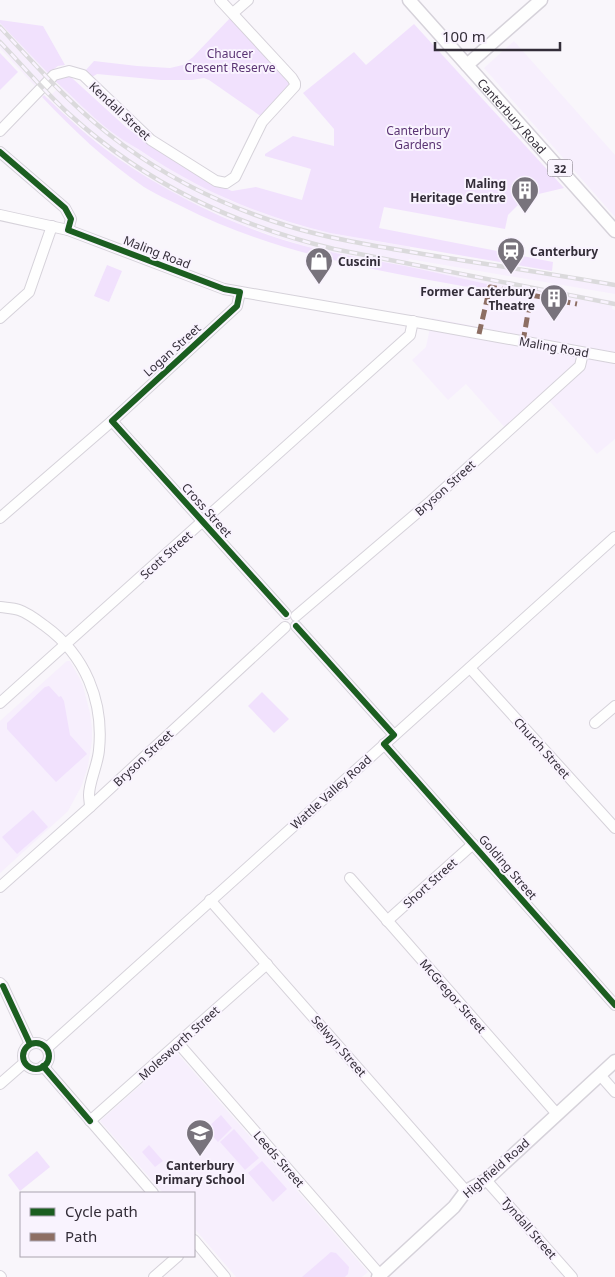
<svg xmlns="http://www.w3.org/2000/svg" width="615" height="1277" font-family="'Noto Sans',sans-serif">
<rect width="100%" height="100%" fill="#f9f6fb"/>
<g fill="#f7effd">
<path d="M0,23L48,73L35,86L0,48Z"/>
<path d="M514,41L615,155V217L484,68Z"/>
<path d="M60,86L87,111L110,130L152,159L192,182L231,201L259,212L297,225L330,233L410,247V250L609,283L615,288V294L409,259L408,262L613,301L612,309L615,310V439L597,454L545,396L507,430L466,384L448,400L412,360L426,347L432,318L479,327L487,284L312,248L276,237L240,224L203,207L177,195L149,178L116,156L90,136L48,98Z"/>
<path d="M67,661H70L80,679L83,686L90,713L92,728V741L88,766L82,785L68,811L0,873V721Z"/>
<path d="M177,1053L368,1272L362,1277H236L194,1228V1193H163L100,1121Z"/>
</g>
<g fill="#f1e1fd">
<path d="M231,17L289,83L290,86L262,117L209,80L204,78L192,80H161L97,74L92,77L85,71L94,61L137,66L170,68L183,65L193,57Z"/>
<path d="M0,20L43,26L65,65L58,66L48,73L0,23Z"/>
<path d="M414,24L564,188L526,197L508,215L505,229L384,207L379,228L553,262L552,271L330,233C259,216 198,190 138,149C128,143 118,137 109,130C90,115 73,97 55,81L60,77L70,75L72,78L127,128L147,142L218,185L232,191L256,187L302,200L311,169L265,156V154L293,136L334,146V129L303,93L354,52L366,65Z"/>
<path d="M0,53L18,72L0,90Z"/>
<path d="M44,95C67,117 90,139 116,157C175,198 242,230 312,248C343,255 374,261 405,266C433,272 460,278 487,284L486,290C382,272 275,254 181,206C169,200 155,194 144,187C106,161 73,130 42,97Z"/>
<path d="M107,265L122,271L109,302L94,296Z"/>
<path d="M49,686L59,697L61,696L64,701L70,735L87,754L56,782L7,729V723L45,687Z"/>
<path d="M262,692L289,719L274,733L248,706Z"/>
<path d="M33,810L48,827L17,854L2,837Z"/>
<path d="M221,1115L232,1128L218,1142L206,1129Z"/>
<path d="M234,1129L259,1158L245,1170L220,1142Z"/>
<path d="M149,1145L163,1161L155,1167L142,1152Z"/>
<path d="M37,1151L50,1167L20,1191L8,1175Z"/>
<path d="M262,1161L287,1189L273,1202L248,1173Z"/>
<path d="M331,1252L336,1253L349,1267L348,1274L345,1277H302Z"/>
</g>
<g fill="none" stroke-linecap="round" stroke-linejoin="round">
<g stroke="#d6d2da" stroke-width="12">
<g id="minor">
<path d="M233,13L248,0"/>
<path d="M0,131L54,75L69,71L83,75L151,140L216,181L226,183L235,177L262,122L295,86V83L292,78L220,0"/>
<path d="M0,152L65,208L71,219L68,230"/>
<path d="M0,215L68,230L224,289L410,321L615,358"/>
<path d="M0,318L29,292L52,226"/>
<path d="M112,421L286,614"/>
<path d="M0,518L112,421L237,306L240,292"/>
<path d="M0,607C6,608 13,608 19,610C28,613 37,620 45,626C85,655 104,701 99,750C98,764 89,782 89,795C89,799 90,803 90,807"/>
<path d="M296,616L431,501L580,366L583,353"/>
<path d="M296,626L394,735"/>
<path d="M470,668L615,828"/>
<path d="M0,703L410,335L413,321"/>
<path d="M595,723L615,706"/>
<path d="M384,744L615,1005"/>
<path d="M350,878L557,1114"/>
<path d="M0,887L90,807L285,627"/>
<path d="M210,900L466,1191"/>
<path d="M387,921L473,844"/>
<path d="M0,983L3,986L30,1044"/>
<circle cx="36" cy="1056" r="13"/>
<path d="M178,1043L382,1277"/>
<path d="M47,1048L615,537"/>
<path d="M43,1066L153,1193"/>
<path d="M600,1075L615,1092"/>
<path d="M0,1084L24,1063"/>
<path d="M90,1121L267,964"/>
<path d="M486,1180L572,1277"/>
<path d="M194,1240L225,1277"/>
<path d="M0,1276L1,1277"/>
<path d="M154,1277L178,1256"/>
</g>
</g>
<g stroke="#d6d2da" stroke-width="15">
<g id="major">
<path id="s1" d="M409,0L615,231"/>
<path d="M467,65L541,0"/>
<path d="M378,1277L454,1207L466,1191L486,1180L615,1061"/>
</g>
</g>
<use href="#minor" stroke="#fefefe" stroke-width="10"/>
<use href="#major" stroke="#fefefe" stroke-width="12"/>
<g stroke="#dbdadc" stroke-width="4.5">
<g id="rail">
<path d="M0,27C39,69 76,111 123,145C173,181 229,208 288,226C334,240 381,247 429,255C491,265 553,274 615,285"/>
<path d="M0,42C23,66 44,91 69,114C146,184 232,224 334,249L615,304"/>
</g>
</g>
<use href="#rail" stroke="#f9f3fe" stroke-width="2.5" stroke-dasharray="8" stroke-linecap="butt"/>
<g stroke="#8d6e63" stroke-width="5" stroke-dasharray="10 5" stroke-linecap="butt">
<path d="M479,334L490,287L577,304"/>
<path d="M523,342L531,295"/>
</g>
<g stroke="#f9f3fe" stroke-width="9">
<g id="cycleway">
<path d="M0,152L65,208L71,219L68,230L224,289L240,292L237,306L112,421L286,614"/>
<path d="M296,626L394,735L384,744L615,1005"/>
<path d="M3,986L30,1044"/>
<circle cx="36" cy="1056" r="13"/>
<path d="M43,1066L90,1121"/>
</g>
</g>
<use href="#cycleway" stroke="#1b5e20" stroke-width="6"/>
</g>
<defs>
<g id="building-pin" transform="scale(1.4375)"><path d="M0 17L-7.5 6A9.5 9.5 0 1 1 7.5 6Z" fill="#78737c" stroke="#f9f3fe"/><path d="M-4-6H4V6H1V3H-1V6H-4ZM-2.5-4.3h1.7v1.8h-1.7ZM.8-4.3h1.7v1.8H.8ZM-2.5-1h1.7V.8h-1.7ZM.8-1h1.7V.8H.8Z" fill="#fff"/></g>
<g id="station-pin" transform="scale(1.4375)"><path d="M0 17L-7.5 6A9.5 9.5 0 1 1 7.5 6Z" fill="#78737c" stroke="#f9f3fe"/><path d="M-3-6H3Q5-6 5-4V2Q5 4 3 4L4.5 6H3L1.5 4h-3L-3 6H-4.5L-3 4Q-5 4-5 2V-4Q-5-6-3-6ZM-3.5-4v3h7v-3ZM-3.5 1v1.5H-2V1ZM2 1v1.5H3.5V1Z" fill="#fff"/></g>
<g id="shop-pin" transform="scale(1.4375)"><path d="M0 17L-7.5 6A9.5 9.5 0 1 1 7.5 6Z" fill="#78737c" stroke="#f9f3fe"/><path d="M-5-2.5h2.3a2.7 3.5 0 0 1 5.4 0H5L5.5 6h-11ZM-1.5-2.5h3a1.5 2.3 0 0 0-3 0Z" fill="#fff"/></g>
<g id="school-pin" transform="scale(1.4375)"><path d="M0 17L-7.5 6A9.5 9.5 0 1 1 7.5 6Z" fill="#78737c" stroke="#f9f3fe"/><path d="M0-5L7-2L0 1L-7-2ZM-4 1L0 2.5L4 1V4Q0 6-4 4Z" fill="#fff"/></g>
</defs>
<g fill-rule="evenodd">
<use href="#building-pin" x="525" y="190"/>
<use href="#station-pin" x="511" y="251"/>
<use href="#shop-pin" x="319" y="261"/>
<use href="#building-pin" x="554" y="298"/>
<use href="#school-pin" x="200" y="1133"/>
</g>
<g text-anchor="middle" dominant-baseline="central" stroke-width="4" stroke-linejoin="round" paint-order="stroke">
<rect fill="#f9f3fe" stroke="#6e6873" stroke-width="1" x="547.5" y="159.5" width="25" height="17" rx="4"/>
<g font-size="11" font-weight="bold" fill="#332d38">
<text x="560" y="168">32</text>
</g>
<g font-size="12" fill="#5a3473" stroke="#f9f3fe">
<text x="230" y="53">Chaucer<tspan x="230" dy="14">Cresent Reserve</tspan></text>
<text x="418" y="130">Canterbury<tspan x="418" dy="14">Gardens</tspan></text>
</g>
<g font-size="12" fill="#332d38" stroke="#f9f3fe">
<text transform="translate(120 111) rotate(43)">Kendall Street</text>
<text stroke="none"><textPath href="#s1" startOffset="155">Canterbury Road</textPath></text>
<text transform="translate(157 252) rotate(21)">Maling Road</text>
<text transform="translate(554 347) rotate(10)">Maling Road</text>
<text transform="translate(172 350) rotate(-42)">Logan Street</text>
<text transform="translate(445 488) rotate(-42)">Bryson Street</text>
<text transform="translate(207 510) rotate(48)">Cross Street</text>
<text transform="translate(166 555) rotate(-42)">Scott Street</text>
<text transform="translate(542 748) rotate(48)">Church Street</text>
<text transform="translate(143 758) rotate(-43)">Bryson Street</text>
<text transform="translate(331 792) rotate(-42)">Wattle Valley Road</text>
<text transform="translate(508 867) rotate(49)">Golding Street</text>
<text transform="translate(430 883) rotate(-42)">Short Street</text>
<text transform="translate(453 996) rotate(49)">McGregor Street</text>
<text transform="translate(179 1043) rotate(-42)">Molesworth Street</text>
<text transform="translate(339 1046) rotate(49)">Selwyn Street</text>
<text transform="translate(279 1159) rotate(49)">Leeds Street</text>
<text transform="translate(496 1168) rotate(-41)">Highfield Road</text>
<text transform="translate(529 1228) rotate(49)">Tyndall Street</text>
</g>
<g font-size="12" font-weight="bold" fill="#332d38" stroke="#f9f3fe" text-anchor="end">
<text x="506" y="183">Maling<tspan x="506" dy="14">Heritage Centre</tspan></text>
<text x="530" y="251" text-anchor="start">Canterbury</text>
<text x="338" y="261" text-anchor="start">Cuscini</text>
<text x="535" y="291">Former Canterbury<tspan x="535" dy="14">Theatre</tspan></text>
<text x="200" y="1165" text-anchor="middle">Canterbury<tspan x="200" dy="14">Primary School</tspan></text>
</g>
</g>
<rect x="20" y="1192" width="175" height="65" fill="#f9f3fe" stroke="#aaa4af"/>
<rect x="30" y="1208" width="25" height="8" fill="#1b5e20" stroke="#aaa4af"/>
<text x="65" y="1217" font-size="15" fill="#332d38">Cycle path</text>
<rect x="30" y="1233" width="25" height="8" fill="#8d6e63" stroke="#aaa4af"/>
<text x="65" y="1242" font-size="15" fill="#332d38">Path</text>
<path d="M435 42v8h125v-8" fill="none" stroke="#332d38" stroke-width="2.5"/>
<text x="442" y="42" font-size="15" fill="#332d38" stroke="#f9f3fe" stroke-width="4" paint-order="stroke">100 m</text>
</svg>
